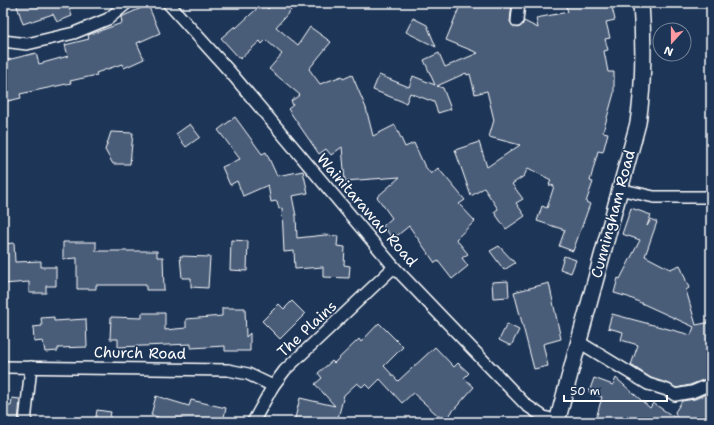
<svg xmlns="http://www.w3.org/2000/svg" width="714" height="425" font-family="'Shantell Sans',sans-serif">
<rect width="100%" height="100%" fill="#1d3557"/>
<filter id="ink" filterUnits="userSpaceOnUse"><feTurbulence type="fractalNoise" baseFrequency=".025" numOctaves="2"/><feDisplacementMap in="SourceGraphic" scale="8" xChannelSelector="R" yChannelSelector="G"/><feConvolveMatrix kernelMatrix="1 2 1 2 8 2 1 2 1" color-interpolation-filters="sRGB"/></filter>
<g filter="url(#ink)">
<g fill="#4a5d79" stroke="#fff">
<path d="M16,3H78L79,5L69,8L72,16L57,22L53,14L23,24Z"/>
<path d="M263,3L268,9L273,3H297L276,27L298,45L310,27L331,42L309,69L320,84L342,76L343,79L352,75L366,108L373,136L395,125L405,147L414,143L424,165L431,174L438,168L465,200L459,204L475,221L456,239L468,254L462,258L468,266L452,279L438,261L435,263L409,226L393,239L383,226L392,218L377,197L400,177L345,181L342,147L331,155L326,149L319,154L288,109L293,105L291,101L300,95L269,69L282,54L266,40L262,44L260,41L240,59L221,38L235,26L236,28Z"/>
<path d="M461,3H512L510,22L517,28L522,25L524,21L538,28L536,18L568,12L565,3H609L612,7L615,20L606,22L610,38L605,39L608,50L604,51L608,72H614V93L603,132L608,133L603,152L598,151L590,181L593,182L586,202L590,204L573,251L559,246L565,230L537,221L542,206L547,208L554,186L549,185L551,180L528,168L524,176L512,184L523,199L516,203L525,216L506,229L494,212L498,209L484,188L471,196L455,150L479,142L487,167L520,145L489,137L494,120L487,91L475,94L470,74L467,75L466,73L437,86L443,88L451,109L438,113L434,102L410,93L406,103L373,90L379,75L409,87L413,76L435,85L424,60L439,53L445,67L478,53L446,40Z"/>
<path d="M148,5L160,33L137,43L144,59L124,68L122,64L96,73L97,75L70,81L71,83L20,94L21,98L4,102L3,61L36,53L39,64L68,56L65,45L89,39L88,35L122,23L121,17Z"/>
<path d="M413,18L427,25L436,47L406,32Z"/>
<path d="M235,117L262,154L266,152L277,176L303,171L308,193L292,196L296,216L297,238L325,235L338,236L337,246L345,247L344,265L350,266L349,278L323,277V267L295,269L294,251L284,252L282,208L279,209L277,201L271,202L268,185L243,196L237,181L230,185L222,167L240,159L218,130Z"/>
<path d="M190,124L200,137L186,147L176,134Z"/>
<path d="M111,132L133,133L130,164H113L105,150Z"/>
<path d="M631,208L651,215L647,226L651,219L657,222L645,256L670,269L680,265L689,288L686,290L696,325L711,322V377L690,385L676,388L651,378L631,365L638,345L621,340L623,332L608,328L612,314L691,335L694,327L628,297L614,293L618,278L620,279L640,240L622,234Z"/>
<path d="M231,240L248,241L247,271L230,270Z"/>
<path d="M63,242H96V251H157V257H163L164,290H146V285H96V289H77V258L63,259Z"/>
<path d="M14,243L15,262L41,261V267H56V286H46V293H29V282L3,284V244Z"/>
<path d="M499,246L515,263L504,270L490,251Z"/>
<path d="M180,256L210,257L208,288L191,287V278H182Z"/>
<path d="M564,256L576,260L571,273L560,269Z"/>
<path d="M508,281L509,297L493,298L492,282Z"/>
<path d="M549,283L561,339L543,344L548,366L534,369L514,292Z"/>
<path d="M292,301L305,314L280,339L262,321L279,304L284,309Z"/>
<path d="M222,308H245L246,337L250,333V351H225V346L191,348V344L118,347V339H110L111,317L142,318V313H165V330L186,328V319L222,316Z"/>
<path d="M54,317V321L86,319L87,347L58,348V351L45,352L43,341L34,342L33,327L42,326L41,318Z"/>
<path d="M379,323L403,347L384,366L398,381L435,347L454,367L458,363L469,373L464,378L474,387L444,421L413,393L402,403L380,379L370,389L365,384L362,387L357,383L344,395L337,422H294L300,398L335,406L315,384L322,378L318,373L332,361L334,363L359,339L361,342Z"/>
<path d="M507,324L519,330L511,346L499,340Z"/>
<path d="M594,378L613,385L616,378L650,408L653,403L677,419L675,412L682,401L695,399L711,392V422H595L602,397L589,392Z"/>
<path d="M156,396L189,406L191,400L226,408L223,422H193L176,418L175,422H157L158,417L151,415Z"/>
<path d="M12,398L20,399L18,422H3V405L11,406Z"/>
<path d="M97,410L111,412L109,422H95Z"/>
</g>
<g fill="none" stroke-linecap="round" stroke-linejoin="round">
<g stroke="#fff" stroke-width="14">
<g id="minor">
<path d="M168,3L231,73L394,267L526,405L544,417L557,421"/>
<path d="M517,21L519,3"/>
<path d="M3,41L27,44L74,33L108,19L127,3"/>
<path d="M619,189L654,197H711"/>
<path d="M579,342L648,384L667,390L675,395L692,392L711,384"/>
<path d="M3,367L228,370L248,374L273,386"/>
<path d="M25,422L31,367"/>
<path d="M253,422L273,386L285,370L394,267"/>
</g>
</g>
<g stroke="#fff" stroke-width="18">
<path id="secondary" d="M557,422L638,123C644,83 644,44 641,3"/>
</g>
<use href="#minor" stroke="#1d3557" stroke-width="11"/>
<use href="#secondary" stroke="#1d3557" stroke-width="15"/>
</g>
</g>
<g text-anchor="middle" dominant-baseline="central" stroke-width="3" stroke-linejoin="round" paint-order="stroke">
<g font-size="15" fill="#fff" stroke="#1d3557">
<text transform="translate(367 210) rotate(49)">Wainitarawau Road</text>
<text transform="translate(613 214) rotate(-75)">Cunningham Road</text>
<text transform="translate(307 329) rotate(-43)">The Plains</text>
<text transform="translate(140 353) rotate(1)">Church Road</text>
</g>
</g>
<rect width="714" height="425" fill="none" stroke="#1d3557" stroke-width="16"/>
<rect x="8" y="8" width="698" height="409" fill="none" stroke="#fff" stroke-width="1.5" filter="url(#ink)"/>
<g transform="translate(672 42) rotate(201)"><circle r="19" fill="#1d3557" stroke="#77869a"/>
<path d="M0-3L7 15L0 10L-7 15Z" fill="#ff9aa2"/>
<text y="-6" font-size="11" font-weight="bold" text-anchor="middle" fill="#ffffff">N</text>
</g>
<path d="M564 395v6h103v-6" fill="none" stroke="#ffffff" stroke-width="2"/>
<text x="570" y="395" font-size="12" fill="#ffffff" stroke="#1d3557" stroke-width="3" paint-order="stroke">50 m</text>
</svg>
